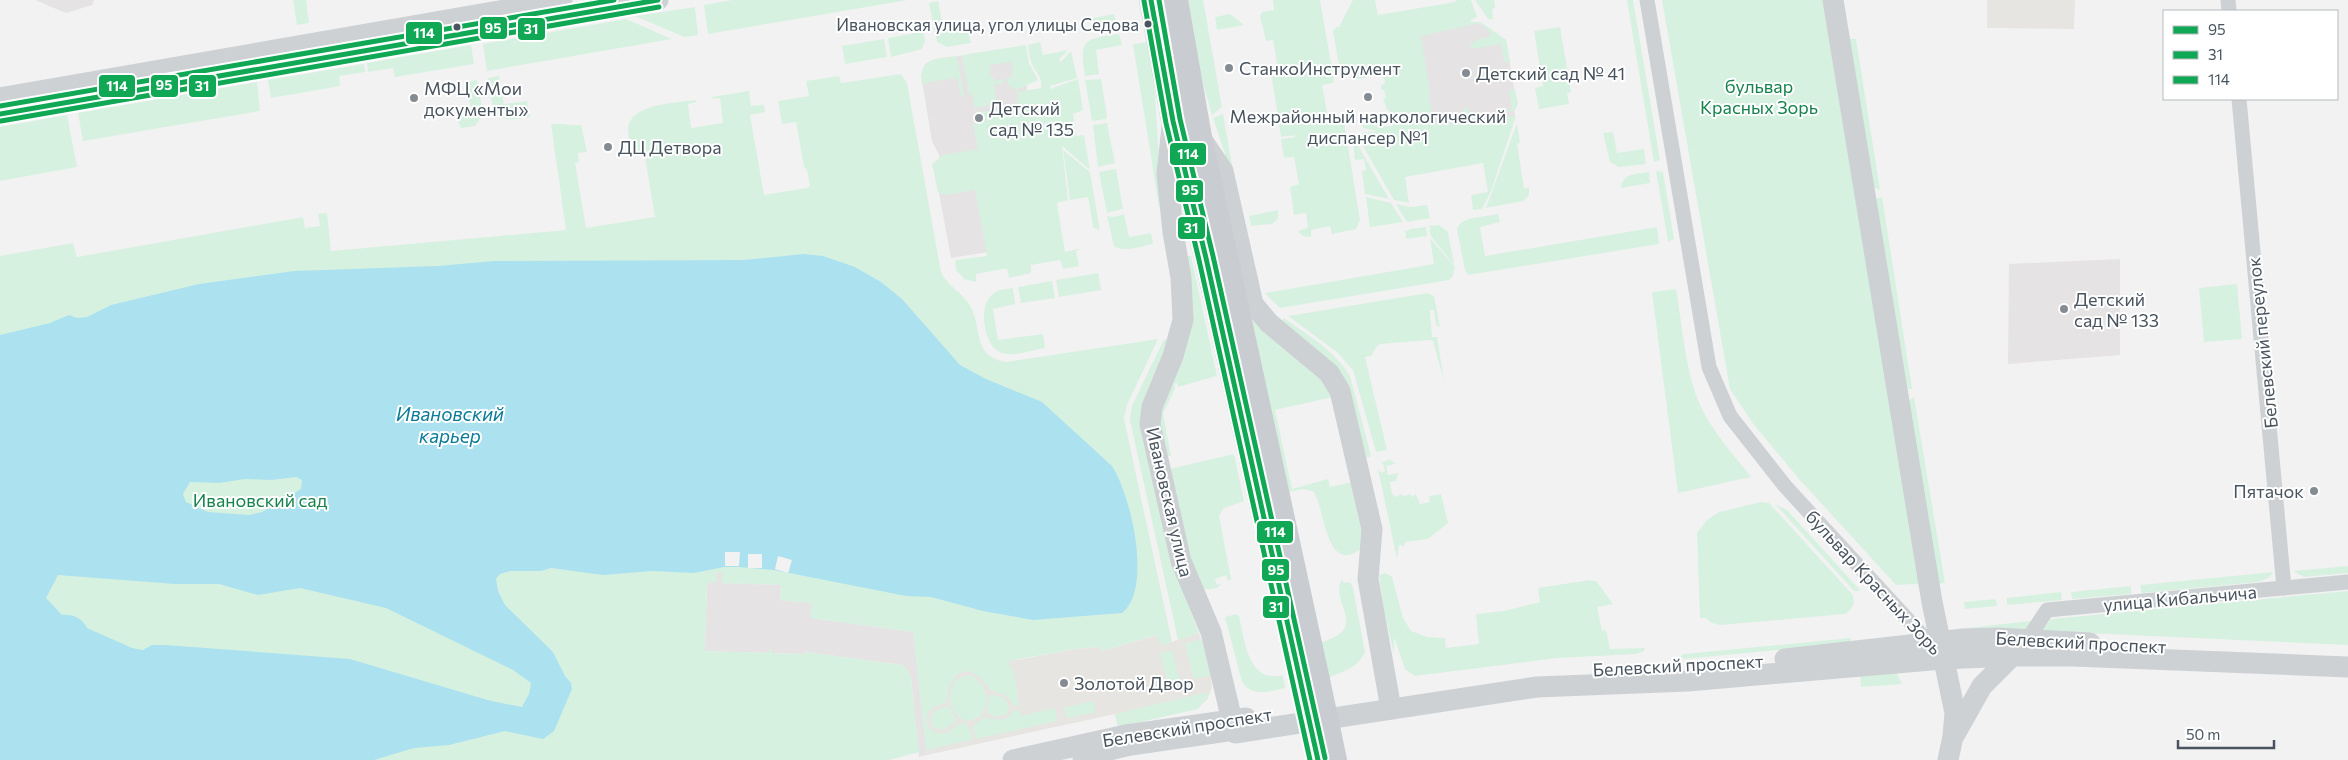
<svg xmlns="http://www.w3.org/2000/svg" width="2348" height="760" font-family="Commissioner,sans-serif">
<rect width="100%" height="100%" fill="#f3f2f2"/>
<g fill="#e6e5e1">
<path d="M1987,0H2075L2074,29L1987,28Z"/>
<path d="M913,632L1018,660L1074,649L1100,647L1101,651L1158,635L1162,645L1199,633L1209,664L1212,687L1207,700L1195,709L1118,727L1115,714L927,755Z"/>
</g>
<g fill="#e5e3e4">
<path d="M35,0H94L92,5L66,13Z"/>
<path d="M1477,22L1506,40L1517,106L1514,109L1515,116L1434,143L1414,34Z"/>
<path d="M1022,46L1034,149L940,165L939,155L932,141L921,75L925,64L934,60Z"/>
<path d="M1025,166L1038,244L951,258L937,182Z"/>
<path d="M2120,259V355L2008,364L2009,264Z"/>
<path d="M716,572H722V583L781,585L780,600L812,603L811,618L913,632L927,755L919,757L911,677L907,669L902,665L806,652L805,654L772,653V650L769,653L705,651L707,582Z"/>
</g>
<g fill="#d7f1e1">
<path d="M293,0H306L309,23L297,25Z"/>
<path d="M732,0H908L708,34L704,5Z"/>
<path d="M1187,0H1203L1222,107L1212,115L1201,76Z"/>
<path d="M1273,0H1320L1334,80L1333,83L1322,85L1329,122H1344L1360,220L1356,229L1332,234L1330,226L1311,230V237L1303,236L1298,231L1308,228L1306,213L1294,215L1290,187L1299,184L1294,157L1284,158L1281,139L1295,137V135L1281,137L1270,66L1277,64L1273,40L1266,41L1260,16L1262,12L1274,10Z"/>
<path d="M1353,0H1375L1378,15L1455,2L1456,0H1471L1477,17L1471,20V22H1481L1506,40L1510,62H1504L1501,44L1472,49L1470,45C1474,40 1483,37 1487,38L1491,33L1480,23L1421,36L1430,93L1428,95L1435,122C1444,129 1452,121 1462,116L1464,108L1468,109L1474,119L1479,122L1516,116L1491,191L1482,209L1473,210L1471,195L1488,192L1483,163L1405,177L1409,203L1394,200L1356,134L1377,131L1363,128L1362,125L1376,122L1377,127L1392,126L1389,110H1387L1383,98H1386L1384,90H1381V85L1385,84L1382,68L1368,70V77L1352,80V77L1359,72L1376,66L1345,74L1340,71L1333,31L1336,27H1339Z"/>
<path d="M1475,0H1494L1495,8L1492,9L1493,19H1488Z"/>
<path d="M1627,0H1633L1660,160L1654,162Z"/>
<path d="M1662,0H1823L1919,584L1896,585L1800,480L1754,425L1730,389Z"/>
<path d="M938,1L943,27L967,24L971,43L947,47L937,42L929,3Z"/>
<path d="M695,7L698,35L684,37L635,16Z"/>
<path d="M1114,14L1116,24L1099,27L1093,22V18Z"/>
<path d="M1230,14L1244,25L1217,30L1215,17Z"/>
<path d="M626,19L672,39L487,71L483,44Z"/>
<path d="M923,22L925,41L922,49L891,57L888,38L911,34V24Z"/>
<path d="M1560,27L1571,92L1567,93L1569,104L1539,109L1535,88L1543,86L1534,31Z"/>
<path d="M1119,34L1122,45L1096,50L1099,74L1085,76C1079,39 1083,39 1119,34Z"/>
<path d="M884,39L887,57L845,64L842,46Z"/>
<path d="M1850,39H1856L1880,190L1872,187L1848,42Z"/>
<path d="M1040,42L1043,55L1068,50L1059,59L1061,62L1071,51L1077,78L1050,86V89L1078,79L1083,110L1073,114L1076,136L1084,135L1090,170L1062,146L1068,200L1057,203L1065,252L1083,248L1076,251L1079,266L1063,269L1060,260L1031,265V273L1009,278L1007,269H1003L976,274V282L964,279L956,270L955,260L987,256L976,195L974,190L945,195L938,192L932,164L943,155L978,149L973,124L978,122L976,112L1018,109L1017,92L1041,88C1043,75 1034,72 1031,61C1029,56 1029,50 1028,45Z"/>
<path d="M1149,42L1154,79L1162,207H1159L1133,44Z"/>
<path d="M471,45L474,64L395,77L393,68L368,72L367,63Z"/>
<path d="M1026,45L1029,63L1038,80L1016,90L1008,85L1007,81V78H1011L1013,65L1011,62L990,65V73L995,81L1004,79L1003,83L994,85L997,104L975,108L973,95H969L962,55Z"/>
<path d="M957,56L964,96H961L957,78L929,82L922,85C918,57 935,59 957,56Z"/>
<path d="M364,64L365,72L339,76L340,86L271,98L268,80Z"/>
<path d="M901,74L907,83L941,272C947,286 961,291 969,304C984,327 970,355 1006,362L1158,339L1127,405L1124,419L1172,642L1161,645L1157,635L1101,651L1100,647L1074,649L1009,661L1010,669H1013L1019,705L1014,706C1008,694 1001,694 990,690C970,659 950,669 946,702C940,705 933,706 929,712C920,723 934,737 946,733C951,731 955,727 959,723C970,723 970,730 973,739L926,750L913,632L810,618L812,603L780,600L781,585L722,583V573L717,572L716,582L707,583L705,651L769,653V649H772V653L805,654L806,652L902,665L907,669L911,677L919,752L889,760H0V256L73,243L77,257L303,217L305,228L320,226L318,214L327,213L331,251L566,230L551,124C562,123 571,126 581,125L587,152L578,153L579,162L575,163L586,228L655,217L644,151L631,153C630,145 628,136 628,129C630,103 677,103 696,100V102L688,104L691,128L723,123L720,98L713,99L712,97L749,91L751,106L764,105L765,112L750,115L764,195L807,188L810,186L807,170L804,167L796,122L782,124L778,101L809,96L806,81L839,76L841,83Z"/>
<path d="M499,76L504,104L527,101L530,117C490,125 494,112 488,78Z"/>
<path d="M1101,79L1107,116L1106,119L1092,121L1085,80Z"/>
<path d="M477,80L483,114L475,126L461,128L455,114L471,110L466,82Z"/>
<path d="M257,82L260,111L83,141L78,113Z"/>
<path d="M1515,89L1518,104L1515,110L1488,116L1481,115L1512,109L1509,91Z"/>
<path d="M1223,114L1236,187L1213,118Z"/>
<path d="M67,115L77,167L0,181V127Z"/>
<path d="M1518,120L1517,124L1520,143L1517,144L1524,188H1529V195L1523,201L1486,208Z"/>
<path d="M1107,123L1115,163L1098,167L1093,125Z"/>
<path d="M1613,132L1617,153L1644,149L1646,164L1619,167L1610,162L1603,133Z"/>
<path d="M1352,135L1389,199L1365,194L1362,171L1366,170L1364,159L1355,160Z"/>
<path d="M1063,150L1090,172L1100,231L1093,227L1088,197L1070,200Z"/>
<path d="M1116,169L1123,209L1107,213L1099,172Z"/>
<path d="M1656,171L1663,172L1674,239L1668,242Z"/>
<path d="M1649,172L1650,183L1621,188C1622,173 1637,174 1649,172Z"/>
<path d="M1366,197L1391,203L1403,222L1370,227Z"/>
<path d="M1882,197L1912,389H1908L1874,199Z"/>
<path d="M1396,204L1410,207L1427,205L1430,218L1407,222Z"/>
<path d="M1278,210V219L1272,224L1251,226L1249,216Z"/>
<path d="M1124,214L1129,237L1151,233L1153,244C1142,246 1124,253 1114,246L1107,216L1114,217Z"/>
<path d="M1498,214L1500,222L1480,227L1485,256L1657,227L1659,244L1468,275L1465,270L1457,229C1461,216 1486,217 1498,214Z"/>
<path d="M1439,225L1448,232L1454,265L1431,236L1429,230L1431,229L1428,226Z"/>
<path d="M1426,227L1427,236L1406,239L1405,230L1408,231L1409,229Z"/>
<path d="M1430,238L1455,267L1453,276L1449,280L1280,308L1265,293L1434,264Z"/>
<path d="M1187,256H1191L1217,376L1178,387L1177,383L1174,384L1175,388L1163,414L1171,456H1168L1157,426Z"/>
<path d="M1098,273L1101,290L1059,297L1056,280Z"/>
<path d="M1239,274L1324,377L1333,397L1275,410L1292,489L1328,479L1330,487L1352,482L1364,525L1362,548C1326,577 1325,510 1314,492L1304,489L1287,492Z"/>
<path d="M1052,281L1055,298L1021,303L1018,287Z"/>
<path d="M2237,284L2242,339L2204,342L2199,288Z"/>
<path d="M1013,288L1015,304L993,309L998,340L1043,334L1045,348C1032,350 1014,357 1002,353C983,347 977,304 994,293C999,289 1007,289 1013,288Z"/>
<path d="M1676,289C1682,324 1686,374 1700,405C1712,431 1733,454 1751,477L1678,493L1652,292Z"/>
<path d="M1428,293L1434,296L1440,327L1436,325L1434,310H1430L1432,337H1437L1444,381L1433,341L1430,340L1381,344L1378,345L1371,356L1365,357L1387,450L1376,452L1353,370L1338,353L1288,316Z"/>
<path d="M1284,318C1308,335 1335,351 1350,376L1371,456L1366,458L1347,389L1282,321Z"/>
<path d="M1164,339L1167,341L1143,405L1182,588L1199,633L1178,640L1130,420L1132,406Z"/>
<path d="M1914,397L1945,583L1938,584L1908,401Z"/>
<path d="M1234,454L1244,501L1224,508L1219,516L1231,579L1228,581L1226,575L1215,579L1217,585L1222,583C1216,591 1206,591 1198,586L1169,469Z"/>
<path d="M1390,459L1395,464L1386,466L1388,475L1398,473L1396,481L1390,482L1392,494L1397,497L1400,494L1405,496L1410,494L1412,497L1416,494L1420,504L1430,502L1429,496L1441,494L1448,523L1428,539L1405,542L1404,547L1402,545H1399L1397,559L1378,469L1382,473L1385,471L1383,464L1381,463Z"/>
<path d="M1761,502L1769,503L1852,594C1856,603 1853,609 1845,614L1720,625L1712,623L1706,618H1700L1697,533L1707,520L1719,512Z"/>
<path d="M1775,504L1787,510L1861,591H1854Z"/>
<path d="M2348,566V573L2304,577L2293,571Z"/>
<path d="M2274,572L2268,578L2258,582L2142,593L2140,585Z"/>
<path d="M1385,573L1392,577L1403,618L1411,631L1427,637L1445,638L1446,648L1479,644L1476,614L1504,611L1540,602L1538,588L1590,580L1597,582L1613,604L1597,607L1602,631L1606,630L1610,649L1645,648L1644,651L1636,654L1557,658L1415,676L1405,669L1394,637V655L1383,605L1379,575Z"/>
<path d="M1342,579L1344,583L1350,582L1353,588L1365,652C1358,668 1342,672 1327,678L1319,643C1373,628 1328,603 1342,579Z"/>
<path d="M2131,586V594L2072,599L2071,592Z"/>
<path d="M2348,591V645L2042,631L2051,619Z"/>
<path d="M2061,592L2062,600L2007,605V598Z"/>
<path d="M1996,599L1997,606L1965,609L1964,602Z"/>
<path d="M1236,614L1239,616C1245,641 1248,684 1283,675L1285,688C1270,691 1253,698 1242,682L1225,617Z"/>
<path d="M2030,621L2031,623L2026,630L1967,632V628Z"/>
<path d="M1851,638V643L1684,659L1680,656L1684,654Z"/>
<path d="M1201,639L1212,675L1194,679L1185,644Z"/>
<path d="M1172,650L1180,683L1169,687L1160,653Z"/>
<path d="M1896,671L1902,684L1861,687L1860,674Z"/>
<path d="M971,675C987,684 991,702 980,717L968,721C948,716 945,692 958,678Z"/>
<path d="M1203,693L1210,694L1198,709L1118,727L1116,714Z"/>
<path d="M989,695C1001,695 1013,701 1007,714L997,717L987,713Z"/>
<path d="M1093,701L1096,712L1067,718L1064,708Z"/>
<path d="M948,706L957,720L946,729H935L931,723V716L937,710Z"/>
<path d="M1055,708L1057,721L976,739L973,726L984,718L1002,720L1007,718L1012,712L1020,710L1021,716Z"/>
</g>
<path fill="#ace1ef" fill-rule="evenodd" d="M804,254L823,256L855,267L881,282L902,299L960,365L986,379L1042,402L1112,466C1131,495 1153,589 1122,613L1033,620L983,611L931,597L906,596L774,570L739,567H724L694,573L652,571L603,575L551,568L541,571H510L500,574L496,579L498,591L505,605L553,652L565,676L571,683L572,689L554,731L543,739L505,731L449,745L414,748L374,760H0V335L50,323L69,315L77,318L87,317L111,305L199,284L294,271L438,266L494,261L743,260ZM296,477L302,480L301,489L262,512L249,515L208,512L186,502L183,494L190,482L219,483L245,479L271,480ZM58,575L175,584H219L258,595L300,588L386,608L513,670L531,683L529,694L522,707L491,701L350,659L166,645H152L143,650L132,648L87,628C82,618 73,614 62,615L46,598Z"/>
<g fill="#f3f2f2">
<path d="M725,552H740L739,566H725Z"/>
<rect x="748" y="554" width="14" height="14"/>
<path d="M778,556L792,560L788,573L775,569Z"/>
</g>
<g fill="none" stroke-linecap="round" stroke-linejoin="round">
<g stroke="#ced1d3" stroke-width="15">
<path d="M1647,0L1709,367L1730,416L1785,486L1933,647"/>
<path d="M2228,0L2229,11"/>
<path d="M2239,99L2284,588"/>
<path d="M2028,639L2047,610L2348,582"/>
<path d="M1080,760L1131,748L1235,733"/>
</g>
<g stroke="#ced1d4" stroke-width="21">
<path d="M1833,0L1932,602L1955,713L1953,736L1948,760"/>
<path d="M0,98L562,0"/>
<path d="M0,114L658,0"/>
<path d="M1172,126L1167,174L1173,232L1181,278L1183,320L1173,356L1152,407L1150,424L1181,561L1211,632L1235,733L1537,687L1688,681L1943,659L2012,656H2073L2348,667"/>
<path d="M1202,140L1223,171L1253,304L1269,323L1329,373L1340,391L1372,529L1368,579L1391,709"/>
<path d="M1785,659L1963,639L1998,638L2090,643"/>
<path d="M1955,734L1982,686L2012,656"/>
<path d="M1013,760L1126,735L1246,718"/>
</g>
<g stroke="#c9cdd1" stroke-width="24">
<path d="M1151,0L1173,121L1206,258L1301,684"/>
<path d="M1176,0L1200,137L1318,680"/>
</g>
<g stroke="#c9cdd1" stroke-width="24">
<path d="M1318,680L1335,760"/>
<path d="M1301,684L1318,760"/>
</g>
<g stroke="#fff" stroke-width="9">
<g id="bus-1">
<path d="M1151,0L1173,121L1206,258L1318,760"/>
<path d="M0,114L658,0"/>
</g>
</g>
<g stroke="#fff" stroke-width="9">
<g id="bus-2">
<path d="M1144,1L1166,123L1199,260L1310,760"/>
<path d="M1,121L659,7"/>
</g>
</g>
<g stroke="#fff" stroke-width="9">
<g id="bus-3">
<path d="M1159,0L1180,119L1213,256L1325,758"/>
<path d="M0,106L614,0"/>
</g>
</g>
<use href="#bus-1" stroke="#10a855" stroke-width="5"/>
<use href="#bus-2" stroke="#10a855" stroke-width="5"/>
<use href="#bus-3" stroke="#10a855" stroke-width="5"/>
</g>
<g fill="#49545f" stroke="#fff" stroke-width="2">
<circle cx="1148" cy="24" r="4.5"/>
<circle cx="457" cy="27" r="4.5"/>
</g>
<g fill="#848b92" stroke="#fff" stroke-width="2">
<circle cx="1229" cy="68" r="5"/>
<circle cx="1466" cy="73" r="5"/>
<circle cx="1368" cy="97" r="5"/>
<circle cx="414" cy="98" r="5"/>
<circle cx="979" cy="118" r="5"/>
<circle cx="608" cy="147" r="5"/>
<circle cx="2064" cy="309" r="5"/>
<circle cx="2314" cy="491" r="5"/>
<circle cx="1064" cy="683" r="5"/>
</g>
<g text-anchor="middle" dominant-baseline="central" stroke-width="4" stroke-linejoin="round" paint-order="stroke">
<g font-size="17" fill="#49545f" stroke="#fff" text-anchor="end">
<text x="1139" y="24">Ивановская улица, угол улицы Седова</text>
</g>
<g font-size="18" fill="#49545f" stroke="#fff" text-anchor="start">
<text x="1239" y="68">СтанкоИнструмент</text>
<text x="1476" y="73">Детский сад № 41</text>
<text x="424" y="88">МФЦ «Мои<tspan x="424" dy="21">документы»</tspan></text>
<text x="989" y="108">Детский<tspan x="989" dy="21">сад № 135</tspan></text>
<text x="1368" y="116" text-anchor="middle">Межрайонный наркологический<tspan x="1368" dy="21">диспансер №1</tspan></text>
<text x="618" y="147">ДЦ Детвора</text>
<text x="2074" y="299">Детский<tspan x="2074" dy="21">сад № 133</tspan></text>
<text x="2304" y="491" text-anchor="end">Пятачок</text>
<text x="1074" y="683">Золотой Двор</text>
</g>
<g font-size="18" fill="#16834d" stroke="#fff">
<text x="1759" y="86">бульвар<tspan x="1759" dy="21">Красных Зорь</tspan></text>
<text x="260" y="500">Ивановский сад</text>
</g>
<g font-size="18" fill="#49545f" stroke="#fff">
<text transform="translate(2262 343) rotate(-96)">Белевский переулок</text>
<text transform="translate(1170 502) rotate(77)">Ивановская улица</text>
<text transform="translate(1874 582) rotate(47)">бульвар Красных Зорь</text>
<text transform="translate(2180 598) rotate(-5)">улица Кибальчича</text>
<text transform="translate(2081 642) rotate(3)">Белевский проспект</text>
<text transform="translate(1678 665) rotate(-3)">Белевский проспект</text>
<text transform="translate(1187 727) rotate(-9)">Белевский проспект</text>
</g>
<g font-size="19" font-style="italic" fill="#0b7b98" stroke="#fff">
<text x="450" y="413">Ивановский<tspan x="450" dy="22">карьер</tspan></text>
</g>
</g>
<g stroke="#fff" stroke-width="2">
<rect x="479" y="16" width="29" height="24" rx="5" fill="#10a855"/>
<rect x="517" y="17" width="29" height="24" rx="5" fill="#10a855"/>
<rect x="405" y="21" width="38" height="24" rx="5" fill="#10a855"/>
<rect x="150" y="74" width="29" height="24" rx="5" fill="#10a855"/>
<rect x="98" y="74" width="38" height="24" rx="5" fill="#10a855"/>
<rect x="188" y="74" width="29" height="24" rx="5" fill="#10a855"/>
<rect x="1169" y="142" width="38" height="24" rx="5" fill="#10a855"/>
<rect x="1175" y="179" width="29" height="24" rx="5" fill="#10a855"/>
<rect x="1177" y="216" width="29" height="24" rx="5" fill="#10a855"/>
<rect x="1256" y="520" width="38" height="24" rx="5" fill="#10a855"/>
<rect x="1261" y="558" width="29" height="24" rx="5" fill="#10a855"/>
<rect x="1262" y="595" width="28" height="24" rx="5" fill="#10a855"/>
</g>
<g font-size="14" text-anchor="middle" font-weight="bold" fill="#fff">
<text x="493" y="33">95</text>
<text x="531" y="34">31</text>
<text x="424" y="38">114</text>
<text x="164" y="90">95</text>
<text x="117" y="91">114</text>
<text x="202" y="91">31</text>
<text x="1188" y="159">114</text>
<text x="1190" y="195">95</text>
<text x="1191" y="233">31</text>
<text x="1275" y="537">114</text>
<text x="1276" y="575">95</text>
<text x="1276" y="612">31</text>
</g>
<rect x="2163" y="10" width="175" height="90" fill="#ffffff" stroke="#b6bbbf"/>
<rect x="2173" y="26" width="25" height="8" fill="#10a855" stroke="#b6bbbf"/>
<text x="2208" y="35" font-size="15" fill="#49545f">95</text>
<rect x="2173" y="51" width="25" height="8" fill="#10a855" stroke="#b6bbbf"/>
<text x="2208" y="60" font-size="15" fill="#49545f">31</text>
<rect x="2173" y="76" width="25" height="8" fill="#10a855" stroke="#b6bbbf"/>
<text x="2208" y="85" font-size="15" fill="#49545f">114</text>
<path d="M2178 740v8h96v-8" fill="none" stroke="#49545f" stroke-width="2.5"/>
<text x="2186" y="740" font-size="15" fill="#49545f" stroke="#ffffff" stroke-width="4" paint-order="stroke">50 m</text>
</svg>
